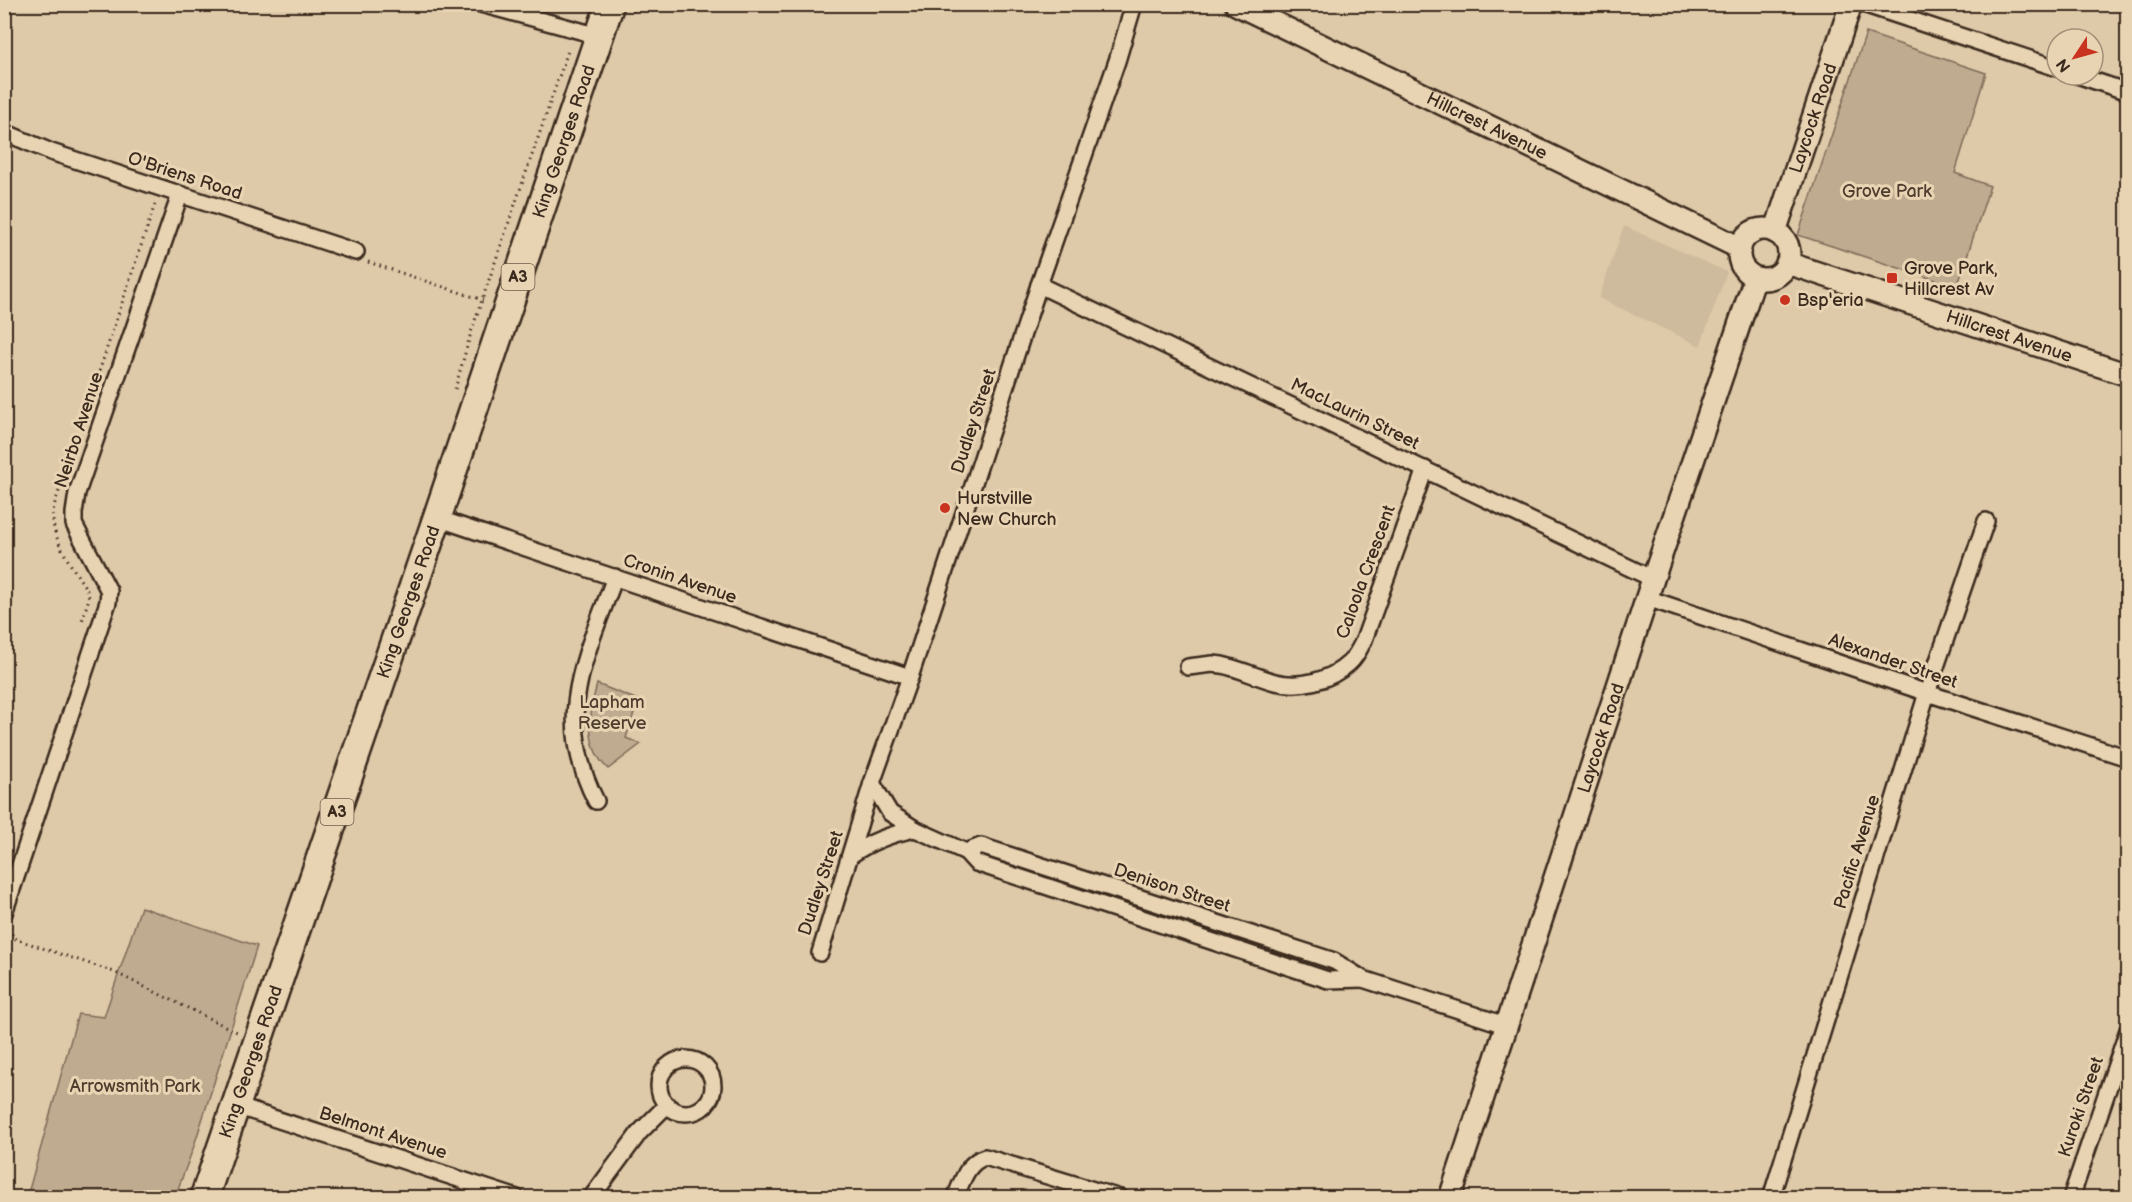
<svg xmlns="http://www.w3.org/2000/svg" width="2132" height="1202" font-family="'Balsamiq Sans',sans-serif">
<rect width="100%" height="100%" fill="#dec9a9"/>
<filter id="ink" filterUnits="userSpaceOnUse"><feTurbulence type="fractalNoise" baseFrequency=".0167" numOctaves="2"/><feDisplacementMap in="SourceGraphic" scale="12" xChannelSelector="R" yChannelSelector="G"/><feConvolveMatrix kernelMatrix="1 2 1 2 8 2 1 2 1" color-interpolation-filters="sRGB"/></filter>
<g filter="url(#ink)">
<path fill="#ceba9c" d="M1624,226L1727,272L1700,346L1599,298Z"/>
<g fill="#bfab90" stroke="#7d6a57" stroke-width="1.5">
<path d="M1866,33L1986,73L1955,173L1990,186L1957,287L1798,235Z"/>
<path d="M597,684L638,700L626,738L641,744L608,769C584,747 589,712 597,684Z"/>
<path d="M141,907L257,946L194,1146L175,1197H27L78,1014L104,1017Z"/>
</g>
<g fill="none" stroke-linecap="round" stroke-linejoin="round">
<g stroke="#3b2a1e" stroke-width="20">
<g id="street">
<path d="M481,4L599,36"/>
<path d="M1863,4L2057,68"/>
<path d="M2077,75L2128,92"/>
<path d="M4,132L51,152L356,252"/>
<path d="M1039,285L1653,579"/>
<path d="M437,518L910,677"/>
<path d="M1647,598L1927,693L2128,758"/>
<path d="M1188,667L1213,664L1222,665C1240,669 1257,677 1275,682C1300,688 1330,681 1349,663C1356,657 1360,648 1364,640L1425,469"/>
<path d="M872,783L890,813L915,829L966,852L976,863L1328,980L1363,979"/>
<path d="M596,801C553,717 585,658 615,577"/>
<path d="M966,852L981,846L1334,961L1363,979L1505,1025"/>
<path d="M851,855C871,841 891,834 915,829"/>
<path d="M4,913L108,602L109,591L74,524V513L77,493L180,195"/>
<path d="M820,953L872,783L910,677L1039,285L1117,61L1134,4"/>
<circle cx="686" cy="1086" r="27"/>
<path d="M236,1106L517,1198"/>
<path d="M591,1198L639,1133L667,1105"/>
<path d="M955,1198C962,1182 967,1162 985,1157L1120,1198"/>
<path d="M1771,1198L1927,693L1986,521"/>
<path d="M2071,1198L2128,1030"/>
</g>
</g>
<g stroke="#3b2a1e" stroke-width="26">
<g id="secondary">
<path id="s1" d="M1236,4L1740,248"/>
<circle cx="1764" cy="254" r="25"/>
<path id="s2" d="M1775,232L1851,4"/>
<path id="s3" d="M1787,263L2128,375"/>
<path id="s4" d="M1450,1198L1653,579L1755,278"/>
</g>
</g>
<g stroke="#3b2a1e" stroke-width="32">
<g id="highway">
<path id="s5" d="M204,1198L437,518L610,4"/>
</g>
</g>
<g stroke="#3b2a1e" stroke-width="3" stroke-dasharray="1.5 4.5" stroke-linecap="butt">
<path d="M633,12L635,4"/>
<path d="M368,262L483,300"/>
<path d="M455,389L472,329L568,51"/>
<path d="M86,411L155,204"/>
<path d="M59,491C56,500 52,509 53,519C53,542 76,572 88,592L89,598L82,621"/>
<path d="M10,928L13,938L114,972L237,1032"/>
</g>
<use href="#street" stroke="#e8d3b2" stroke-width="15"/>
<use href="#secondary" stroke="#e8d3b2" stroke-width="21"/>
<use href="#highway" stroke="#e8d3b2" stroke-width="27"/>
</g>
</g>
<g fill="#c8321e" stroke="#e8d3b2" stroke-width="2">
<rect x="1886" y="272" width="12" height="12" rx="3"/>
<circle cx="1785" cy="300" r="6"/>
<circle cx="945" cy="508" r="6"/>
</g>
<g text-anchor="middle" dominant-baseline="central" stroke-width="6" stroke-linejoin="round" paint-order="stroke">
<g fill="#e8d3b2" stroke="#6f5d4a" stroke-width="1.5">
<rect x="501.5" y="264" width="33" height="26" rx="4.5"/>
<rect x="320.5" y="799" width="33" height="26" rx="4.5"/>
</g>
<g font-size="16" font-weight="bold" fill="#3b2a1e">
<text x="518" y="277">A3</text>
<text x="337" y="812">A3</text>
</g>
<g font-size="18" fill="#3b2a1e" stroke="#e8d3b2">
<text stroke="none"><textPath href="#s2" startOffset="120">Laycock Road</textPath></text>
<text stroke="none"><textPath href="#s1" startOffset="279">Hillcrest Avenue</textPath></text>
<text stroke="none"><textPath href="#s5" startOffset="1116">King Georges Road</textPath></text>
<text transform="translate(185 176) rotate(18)">O'Briens Road</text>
<text stroke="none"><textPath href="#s3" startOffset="234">Hillcrest Avenue</textPath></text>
<text transform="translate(1355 414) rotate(26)">MacLaurin Street</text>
<text transform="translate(974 421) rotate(-72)">Dudley Street</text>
<text transform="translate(79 430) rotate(-72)">Neirbo Avenue</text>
<text transform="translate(1366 572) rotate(-70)">Caloola Crescent</text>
<text transform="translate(680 579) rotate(19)">Cronin Avenue</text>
<text stroke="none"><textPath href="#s5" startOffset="630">King Georges Road</textPath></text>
<text transform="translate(1893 661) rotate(19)">Alexander Street</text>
<text stroke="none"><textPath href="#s4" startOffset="484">Laycock Road</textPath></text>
<text transform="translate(1857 852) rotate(-73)">Pacific Avenue</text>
<text transform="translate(821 883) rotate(-72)">Dudley Street</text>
<text transform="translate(1172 888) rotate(18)">Denison Street</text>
<text stroke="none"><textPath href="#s5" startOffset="144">King Georges Road</textPath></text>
<text transform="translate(2081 1107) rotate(-71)">Kuroki Street</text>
<text transform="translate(383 1133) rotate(18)">Belmont Avenue</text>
</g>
<g font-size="18" fill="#4f3d2f" stroke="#e8d3b2">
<text x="1887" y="191">Grove Park</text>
<text x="612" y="702">Lapham<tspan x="612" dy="21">Reserve</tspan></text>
<text x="135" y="1086">Arrowsmith Park</text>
</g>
<g font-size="18" fill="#3b2a1e" stroke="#e8d3b2" text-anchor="start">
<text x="1904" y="268">Grove Park,<tspan x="1904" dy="21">Hillcrest Av</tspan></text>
<text x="1797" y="300">Bsp'eria</text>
<text x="957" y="498">Hurstville<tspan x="957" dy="21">New Church</tspan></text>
</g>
</g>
<rect width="2132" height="1202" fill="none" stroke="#e8d3b2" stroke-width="24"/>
<rect x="12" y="12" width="2108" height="1178" fill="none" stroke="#3b2a1e" stroke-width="2" filter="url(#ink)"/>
<g transform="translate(2075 57) rotate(234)"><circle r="28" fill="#e8d3b2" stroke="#a38f77" stroke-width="1.5"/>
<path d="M0-4.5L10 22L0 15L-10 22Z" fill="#c8321e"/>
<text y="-9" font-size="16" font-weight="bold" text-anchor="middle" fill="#3b2a1e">N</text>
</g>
</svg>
